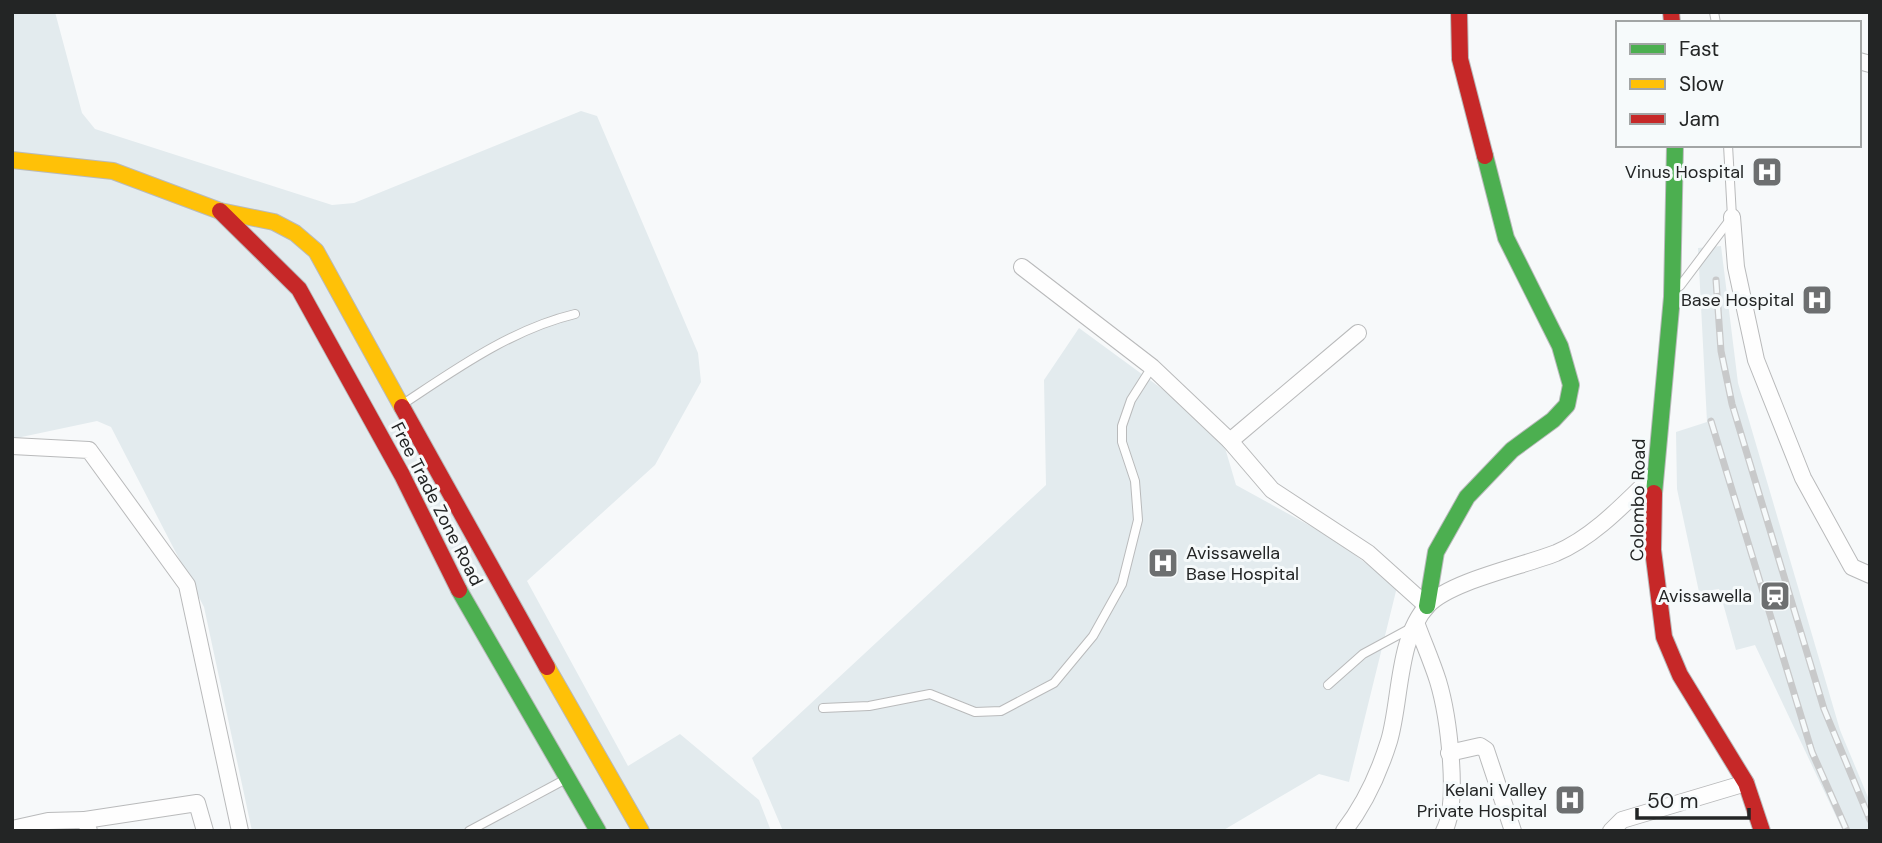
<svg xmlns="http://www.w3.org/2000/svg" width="1882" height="843" font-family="'DM Sans',sans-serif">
<rect width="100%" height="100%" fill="#f7f9fa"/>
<g fill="#e3ebee">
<path d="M12,12H55L82,113L95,129L332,205L354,203L581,111L597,116L698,353L701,382L655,465L527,581L628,766L680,734L759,800L771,831H252L204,607L111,427L97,421L12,439Z"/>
<path d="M1721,246L1738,383L1840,730L1870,802V831H1843L1755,645L1736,650L1719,589L1699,592L1677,489L1676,432L1707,422L1698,248Z"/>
<path d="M1079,328L1210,424L1223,441L1236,485L1334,539L1397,587L1349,782L1319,774L1222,831H783L752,758L1046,485L1044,380Z"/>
</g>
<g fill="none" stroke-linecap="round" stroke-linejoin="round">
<g stroke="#b9babb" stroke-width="10">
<g id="lane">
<path d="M1714,12L1716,23"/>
<path d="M1680,286L1732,217L1728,145"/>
<path d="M403,404C456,369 512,329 575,314"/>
<path d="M1328,685L1363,654L1411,628"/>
<path d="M823,708L869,706L930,694L975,712L1001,711L1054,683L1093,636L1122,584L1138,520L1135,481L1122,442V426L1131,400L1152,367"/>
<path d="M469,831L566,779"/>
</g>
</g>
<g stroke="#b9babb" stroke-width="18">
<g id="street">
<path d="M1859,61L1870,64"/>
<path d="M1732,217L1736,267L1756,360L1803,478L1852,567L1870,575"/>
<path d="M1022,267L1152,367L1230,441L1272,490L1368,553L1427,606"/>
<path d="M1230,441L1358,333"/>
<path d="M12,446L89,450L187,585L240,831"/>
<path d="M1417,625C1424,644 1432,662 1438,681C1448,714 1460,802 1444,831"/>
<path d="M1449,753L1480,746L1486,750L1513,831"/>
<path d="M85,820L197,803L205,831"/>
<path d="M12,829L48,821L85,820L89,831"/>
<path d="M1344,831C1364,805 1379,773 1389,741C1401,701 1397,638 1428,605C1451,581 1523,566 1556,553C1594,537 1626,502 1655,474"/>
<path d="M1611,831L1622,820L1746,783"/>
</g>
</g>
<g stroke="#b9babb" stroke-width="18">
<g id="fast">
<path d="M1654,493L1672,297L1675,145"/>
<path d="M459,590L598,831"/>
<path d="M1427,606L1436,552L1467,497L1512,450L1553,420L1567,405L1571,385L1560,346L1506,238L1485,156"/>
</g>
</g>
<g stroke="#b9babb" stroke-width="18">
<g id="slow">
<path d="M12,160L113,171L220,211L274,222L295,233L316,251L402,407"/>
<path d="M547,667L641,831"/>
</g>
</g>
<g stroke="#b9babb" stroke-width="18">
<g id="jam">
<path d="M1459,12L1460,59L1485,156"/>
<path d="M1671,12L1672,23"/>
<path d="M220,211L299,289L402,475L459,590"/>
<path d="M402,407L547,667"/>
<path d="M1654,493L1653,550L1664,637L1680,675L1746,783L1762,831"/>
</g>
</g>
<use href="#lane" stroke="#fefefe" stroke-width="8"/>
<use href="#street" stroke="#fefefe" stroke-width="16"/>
<use href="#fast" stroke="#4caf50" stroke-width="16"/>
<use href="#slow" stroke="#ffc107" stroke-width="16"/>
<use href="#jam" stroke="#c62828" stroke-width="16"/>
<g stroke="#c8c9ca" stroke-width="7">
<g id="rail">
<path d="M1716,280L1721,351L1732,404L1824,709L1870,820"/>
<path d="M1711,421L1812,752L1847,831"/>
</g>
</g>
<use href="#rail" stroke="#f6fafb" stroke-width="4.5" stroke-dasharray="13" stroke-linecap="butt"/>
</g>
<defs>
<g id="hospital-square" transform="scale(1.575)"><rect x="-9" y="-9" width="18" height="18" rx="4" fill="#6d6f70" stroke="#f6fafb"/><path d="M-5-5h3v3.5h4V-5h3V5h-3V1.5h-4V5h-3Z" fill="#fff"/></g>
<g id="station-square" transform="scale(1.575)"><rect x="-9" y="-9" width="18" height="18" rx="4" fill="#6d6f70" stroke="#f6fafb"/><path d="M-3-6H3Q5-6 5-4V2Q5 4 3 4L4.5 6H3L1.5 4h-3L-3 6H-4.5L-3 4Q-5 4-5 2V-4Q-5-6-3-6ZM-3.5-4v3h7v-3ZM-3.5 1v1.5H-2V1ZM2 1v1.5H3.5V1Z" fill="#fff"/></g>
</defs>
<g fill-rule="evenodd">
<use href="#hospital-square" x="1767" y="172"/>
<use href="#hospital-square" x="1817" y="300"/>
<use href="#hospital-square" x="1163" y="563"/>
<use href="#station-square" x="1775" y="596"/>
<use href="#hospital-square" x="1570" y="800"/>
</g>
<g text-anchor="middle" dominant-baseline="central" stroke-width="6" stroke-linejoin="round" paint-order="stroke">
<g font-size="18" fill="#232525" stroke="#f6fafb" text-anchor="end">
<text x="1744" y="172">Vinus Hospital</text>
<text x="1794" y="300">Base Hospital</text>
<text x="1186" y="553" text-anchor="start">Avissawella<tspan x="1186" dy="21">Base Hospital</tspan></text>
<text x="1752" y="596">Avissawella</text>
<text x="1547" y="790">Kelani Valley<tspan x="1547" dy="21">Private Hospital</tspan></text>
</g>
<g font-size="18" fill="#232525" stroke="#f6fafb">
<text transform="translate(1638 500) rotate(-89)">Colombo Road</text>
<text transform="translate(437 504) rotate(63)">Free Trade Zone Road</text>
</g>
</g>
<rect width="1882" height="843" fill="none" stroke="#232525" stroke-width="28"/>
<rect x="1616" y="21" width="245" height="126" fill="#f6fafb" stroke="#a2a5a5" stroke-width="2"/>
<rect x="1630" y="44" width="35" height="10" fill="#4caf50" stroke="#a2a5a5" stroke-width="2"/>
<text x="1679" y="56" font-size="21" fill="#232525">Fast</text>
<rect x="1630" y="79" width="35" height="10" fill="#ffc107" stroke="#a2a5a5" stroke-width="2"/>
<text x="1679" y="91" font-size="21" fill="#232525">Slow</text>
<rect x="1630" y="114" width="35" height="10" fill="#c62828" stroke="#a2a5a5" stroke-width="2"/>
<text x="1679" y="126" font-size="21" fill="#232525">Jam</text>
<path d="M1637 808v10h112v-10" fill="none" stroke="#232525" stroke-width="3.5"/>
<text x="1647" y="808" font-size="21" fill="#232525" stroke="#f6fafb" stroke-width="5" paint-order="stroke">50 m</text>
</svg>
